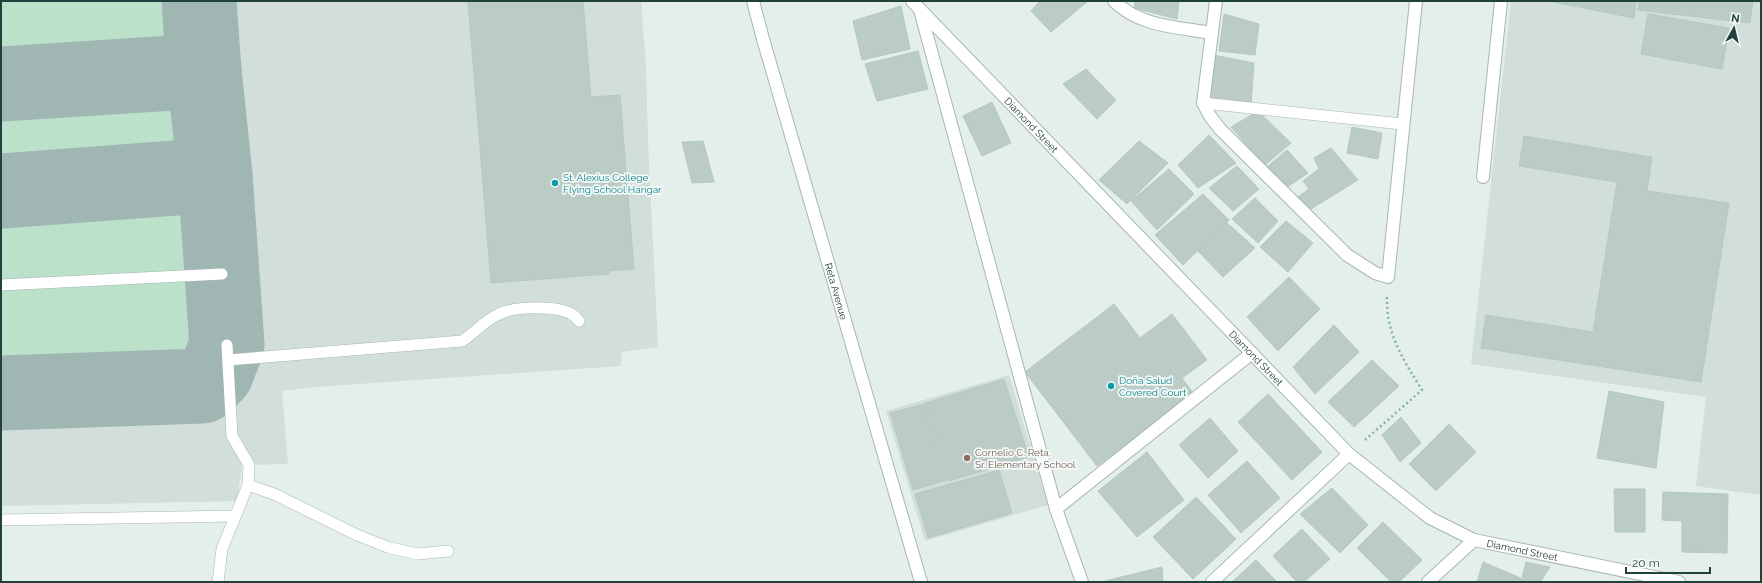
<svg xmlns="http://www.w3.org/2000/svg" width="1762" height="583" font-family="Raleway,sans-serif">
<rect width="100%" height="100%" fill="#e4eeeb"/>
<g fill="#d2deda">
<path d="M1,1H641L646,66L648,141L658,347L622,352L621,366L315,387L282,391L288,464L242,465L237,501L1,506Z"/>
<path d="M1511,1H1761V495L1696,486L1706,397L1471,364Z"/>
<path d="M1009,375L1048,505L925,541L886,411Z"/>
</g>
<g fill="#bbe1ca">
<path d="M1,1H178L182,64L1,73Z"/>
<path d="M183,87L188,171L89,178L87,168L49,172L50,181L1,184V96Z"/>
<path d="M190,187L202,357L193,370L178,376L1,384V201L51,198L52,210L91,208L90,195Z"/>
</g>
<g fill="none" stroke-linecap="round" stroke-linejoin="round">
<g stroke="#a0b6b2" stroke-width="75">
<path d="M1,84L204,71"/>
<path d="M1,191L215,175"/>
<path d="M1,393L202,386L216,373L227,345L215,175L204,71L199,1"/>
</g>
</g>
<g fill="#bbccc7" stroke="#b5c8c3">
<path d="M468,1H583L591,97L620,95L634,269L609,271V274L491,283Z"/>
<path d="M1040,1H1088L1051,32L1031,11Z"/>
<path d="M1135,1H1179L1177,19L1134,8Z"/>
<path d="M1549,1H1636L1634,18Z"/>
<path d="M1639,1H1753L1750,23L1638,10Z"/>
<path d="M901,6L910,49L862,60L853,21Z"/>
<path d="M1224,14L1259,24L1255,55L1219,51Z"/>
<path d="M1648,14L1729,28L1722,69L1641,54Z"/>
<path d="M918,51L928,89L877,101L865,64Z"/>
<path d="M1213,55L1254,63L1251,105L1207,99Z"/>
<path d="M1086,69L1116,100L1097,119L1063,84Z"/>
<path d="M992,102L1011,143L982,156L963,116Z"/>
<path d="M1258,111L1291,143L1265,165L1231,127Z"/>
<path d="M1352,127L1382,133L1378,159L1347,153Z"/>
<path d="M1209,135L1236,163L1198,188L1178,165Z"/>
<path d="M1524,136L1652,157L1647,191L1729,203L1701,382L1481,348L1486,315L1593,332L1617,182L1519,166Z"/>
<path d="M703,141L714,182L692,183L682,142Z"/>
<path d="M1139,141L1168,163L1127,204L1099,180Z"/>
<path d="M1331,148L1358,180L1311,209L1298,197L1309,189L1303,181L1319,169L1314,158Z"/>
<path d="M1287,150L1308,173L1286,188L1267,167Z"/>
<path d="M1237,166L1259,189L1233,211L1209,188Z"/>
<path d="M1169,169L1194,194L1157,230L1131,201Z"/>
<path d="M1203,194L1229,220L1183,265L1155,235Z"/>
<path d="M1255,198L1278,221L1258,243L1232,219Z"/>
<path d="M1286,221L1313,243L1288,272L1260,247Z"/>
<path d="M1227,223L1255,248L1223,277L1198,251Z"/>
<path d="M1289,277L1320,309L1278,351L1247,317Z"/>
<path d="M1114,304L1140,338L1172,314L1207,360L1182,378L1193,393L1097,466L1025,372Z"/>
<path d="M1334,325L1359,352L1315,394L1293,367Z"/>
<path d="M1372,360L1399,386L1354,427L1328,402Z"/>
<path d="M1004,379L1029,457L949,481L925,403Z"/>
<path d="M1609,391L1664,402L1656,468L1597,458Z"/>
<path d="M1268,394L1322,452L1292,480L1238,422Z"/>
<path d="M924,404L947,480L913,490L890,413Z"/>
<path d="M1401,417L1421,443L1400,462L1382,435Z"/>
<path d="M1210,418L1238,451L1208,478L1179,445Z"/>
<path d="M1449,424L1476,452L1436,491L1409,464Z"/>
<path d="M1147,452L1184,500L1137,537L1098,491Z"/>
<path d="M1247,461L1280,498L1241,533L1208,495Z"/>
<path d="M999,470L1012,513L928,538L915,494Z"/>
<path d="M1332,488L1368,525L1340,553L1300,514Z"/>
<path d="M1614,489H1645V532H1615Z"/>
<path d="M1663,492L1728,494L1727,553L1682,552V521L1662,520Z"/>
<path d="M1196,497L1236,539L1193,579L1153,537Z"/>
<path d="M1383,522L1422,560L1399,582H1391L1357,548Z"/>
<path d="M1302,529L1330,559L1304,582H1297L1273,556Z"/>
<path d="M1256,560L1277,582H1232Z"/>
<path d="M1483,562L1530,582H1477Z"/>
<path d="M1526,562L1550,567L1540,582H1532L1522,577Z"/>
<path d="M1162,567L1163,582H1105V581Z"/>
</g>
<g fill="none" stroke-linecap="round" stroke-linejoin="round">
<g stroke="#a6b7b3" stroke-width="12">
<g id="lane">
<path d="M1203,103L1402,124"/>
<path d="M1,285L222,274"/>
<path d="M228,360L462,341C475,333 484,321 497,315C513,306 557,305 573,315C575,316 577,319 579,321"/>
<path d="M248,485L274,494L357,535L390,548L418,554L448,551"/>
<path d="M1,520L235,516"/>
<path d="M218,582L222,549L248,485L249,465L232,436L227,345"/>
</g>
</g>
<g stroke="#a6b7b3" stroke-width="14">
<g id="street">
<path id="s1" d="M753,1L763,39L921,582"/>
<path id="s2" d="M912,1L1349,454L1430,518L1474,540L1679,582"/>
<path d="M1114,1C1140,27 1178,27 1212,33"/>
<path d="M1216,1L1203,103L1210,116L1220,129L1347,255L1375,273L1388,277L1416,1"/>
<path d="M920,10L1056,509L1082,582"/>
<path d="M1483,177L1501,1"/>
<path d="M1056,509L1252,353"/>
<path d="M1212,582L1349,454"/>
<path d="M1428,582L1474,540"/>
</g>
</g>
<path stroke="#82b4ab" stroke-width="2.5" stroke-dasharray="2 3" stroke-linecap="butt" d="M1365,440L1422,390C1403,359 1386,334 1387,297"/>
<use href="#lane" stroke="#fff" stroke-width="11"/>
<use href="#street" stroke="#fff" stroke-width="12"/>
</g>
<g fill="#0f9aa8" stroke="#f5faf8" stroke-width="1.5">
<circle cx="555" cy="183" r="4"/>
<circle cx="1111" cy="386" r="4"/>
</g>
<circle fill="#8d6e63" stroke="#f5faf8" stroke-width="1.5" cx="967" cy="458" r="4"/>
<g text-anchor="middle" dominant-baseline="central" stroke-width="3.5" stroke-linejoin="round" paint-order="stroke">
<g font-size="10" fill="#21413d" stroke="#f5faf8">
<text stroke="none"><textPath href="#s2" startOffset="172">Diamond Street</textPath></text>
<text stroke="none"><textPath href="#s1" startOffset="302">Reta Avenue</textPath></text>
<text stroke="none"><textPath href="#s2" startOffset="496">Diamond Street</textPath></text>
<text stroke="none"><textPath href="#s2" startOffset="831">Diamond Street</textPath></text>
</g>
<g font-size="10" fill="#0d838f" stroke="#f5faf8" text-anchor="start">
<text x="563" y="177">St. Alexius College<tspan x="563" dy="12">Flying School Hangar</tspan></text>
<text x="1119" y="380">Doña Salud<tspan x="1119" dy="12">Covered Court</tspan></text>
</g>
<g font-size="10" fill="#785e54" stroke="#f5faf8" text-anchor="start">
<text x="975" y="452">Cornelio C. Reta,<tspan x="975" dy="12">Sr. Elementary School</tspan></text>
</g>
</g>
<rect width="1762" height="583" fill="none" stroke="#21413d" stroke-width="4"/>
<g transform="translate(1734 28) rotate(8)" stroke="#f5faf8" stroke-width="3" paint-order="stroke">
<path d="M0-3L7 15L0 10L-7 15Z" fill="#21413d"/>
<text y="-6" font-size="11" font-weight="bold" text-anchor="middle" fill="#21413d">N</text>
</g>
<path d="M1626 567v6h84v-6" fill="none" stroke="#21413d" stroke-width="2"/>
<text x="1632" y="567" font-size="12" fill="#21413d" stroke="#f5faf8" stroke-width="3" paint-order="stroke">20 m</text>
</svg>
